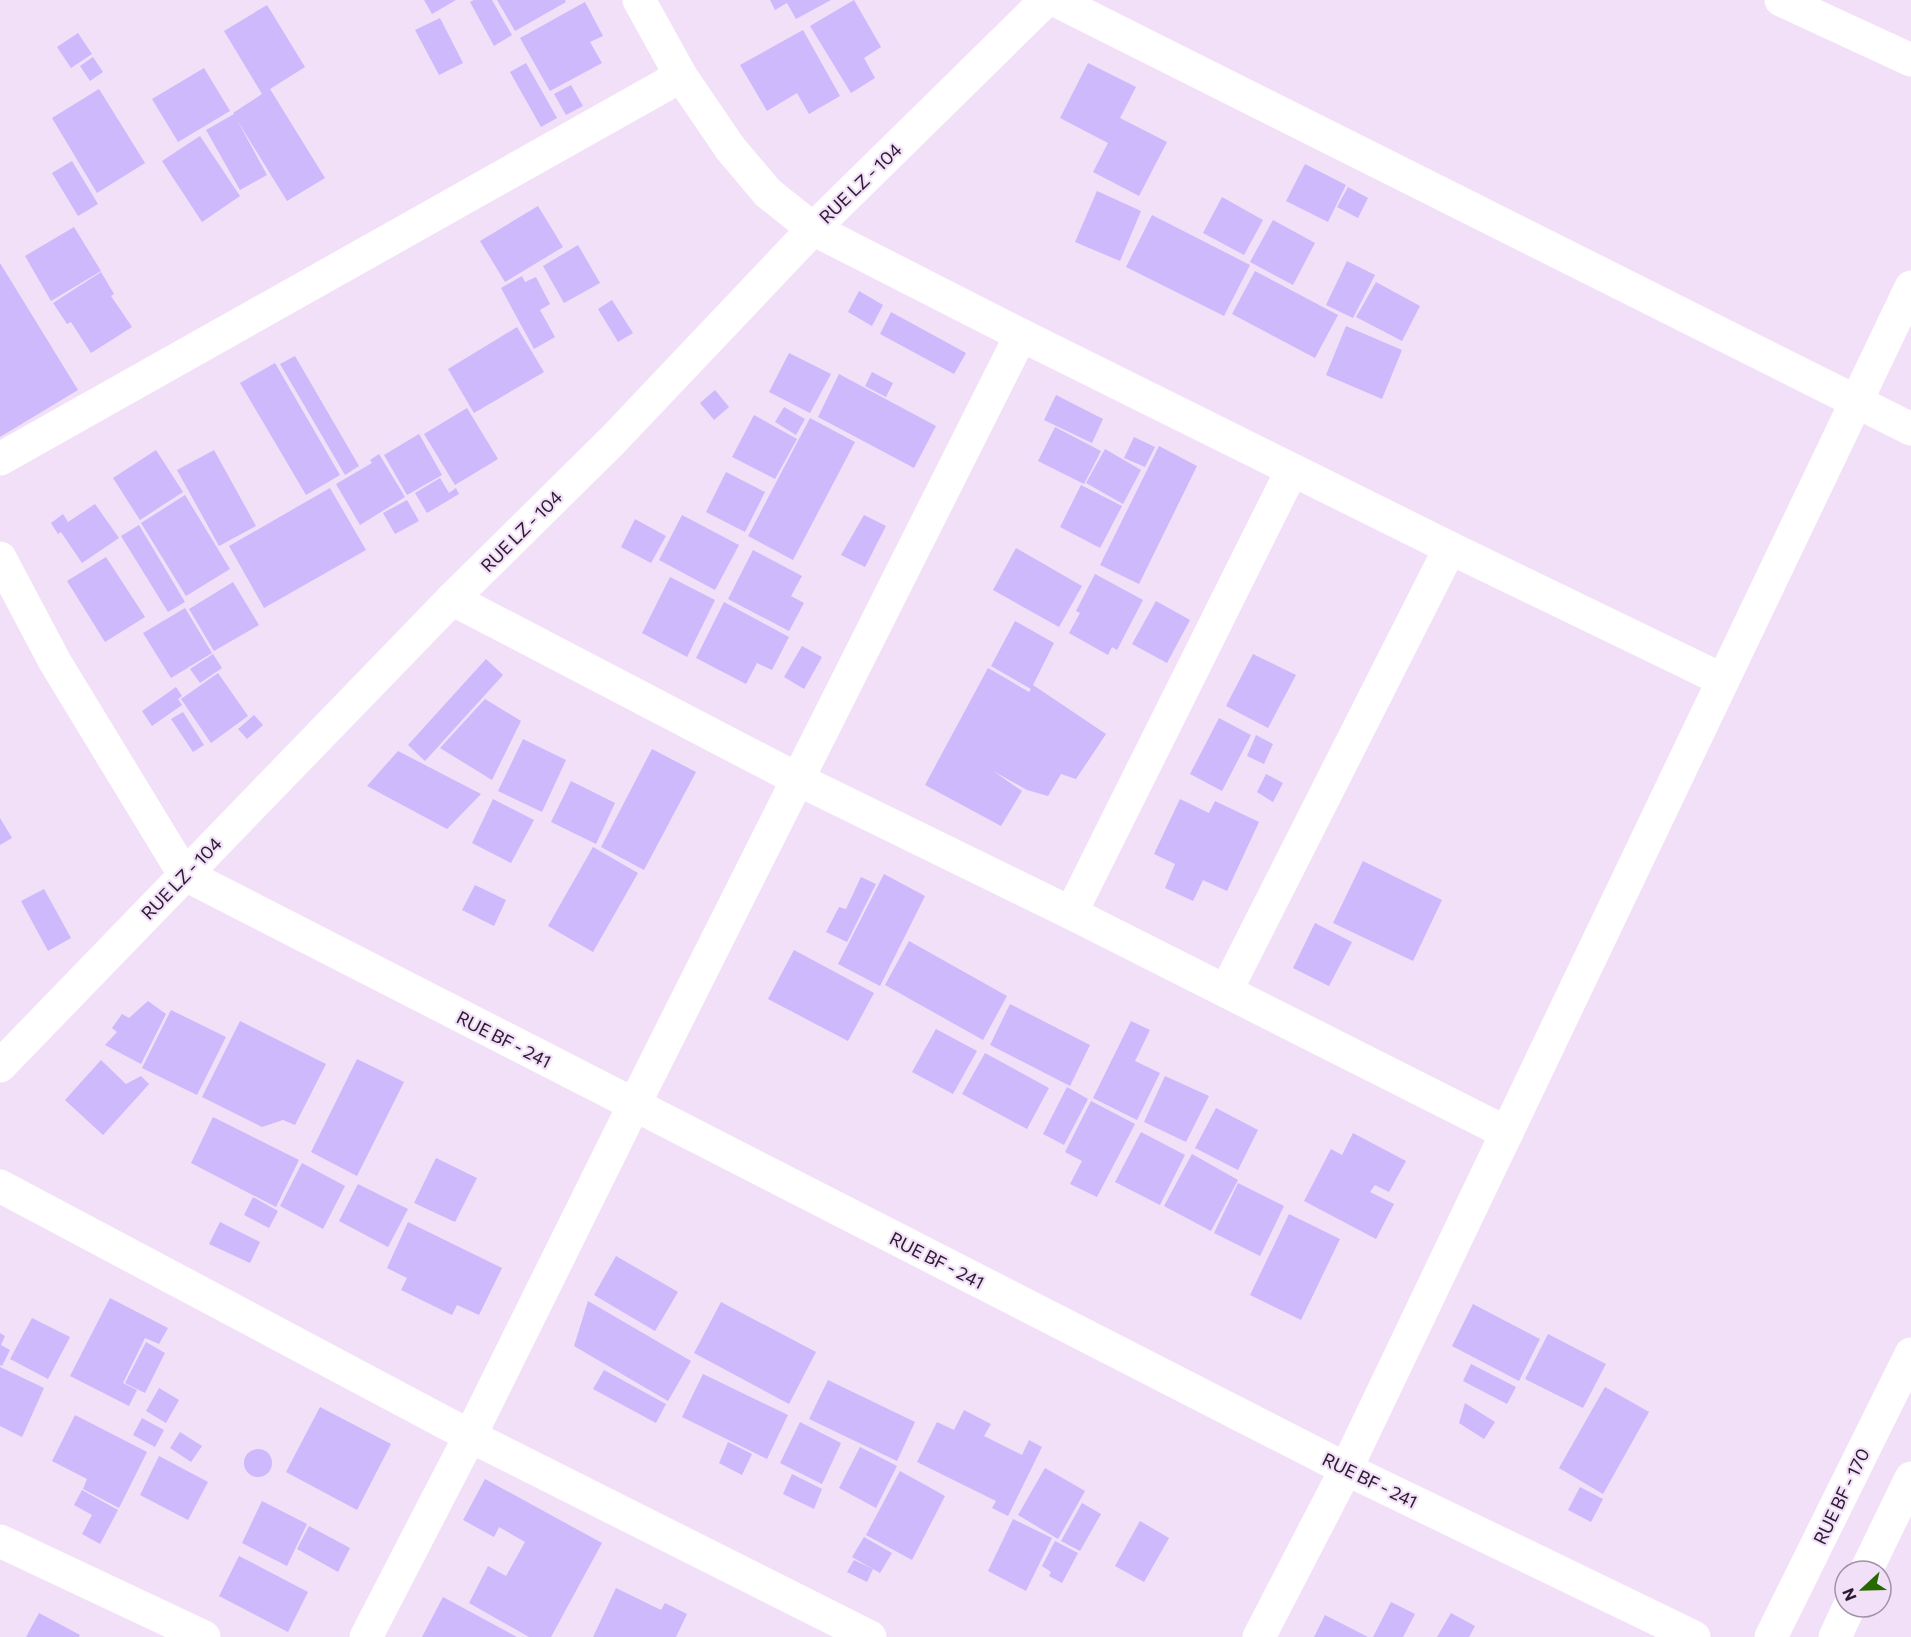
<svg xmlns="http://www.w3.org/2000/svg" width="1911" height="1637" font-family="Commissioner,sans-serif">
<rect width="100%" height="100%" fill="#f2e0f8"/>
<g fill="#cdb9fb">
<path d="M424,0H456L432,14Z"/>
<path d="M474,0H492L512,35L494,46L470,2Z"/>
<path d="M497,0H565L566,2L515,31Z"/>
<path d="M770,0H831L796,19L787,3L775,10Z"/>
<path d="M854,0L881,47L864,58L875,78L851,93L810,26Z"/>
<path d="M585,2L603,36L590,42L602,63L550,91L520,38Z"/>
<path d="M267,5L305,67L270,89L325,178L287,201L237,120L267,175L240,190L206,130L234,114L233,113L262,94L224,31Z"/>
<path d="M440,18L463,63L439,75L415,30Z"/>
<path d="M803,30L840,96L809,114L797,93L767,111L740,65Z"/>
<path d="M78,33L92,54L71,68L57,47Z"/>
<path d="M93,57L103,72L90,81L80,66Z"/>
<path d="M526,63L557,118L541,127L510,72Z"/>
<path d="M1088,63L1136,87L1120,118L1167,142L1139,196L1093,172L1108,143L1060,118Z"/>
<path d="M204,68L230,111L178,142L152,99Z"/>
<path d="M571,85L583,106L566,115L554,94Z"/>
<path d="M99,89L145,163L97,193L52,118Z"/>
<path d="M200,136L240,196L202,222L162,161Z"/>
<path d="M72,161L98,204L78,216L52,173Z"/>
<path d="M1305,164L1346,185L1328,222L1286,201Z"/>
<path d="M1348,187L1368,198L1358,218L1337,207Z"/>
<path d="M1097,191L1141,211L1120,261L1075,242Z"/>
<path d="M1222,197L1263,220L1244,255L1203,233Z"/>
<path d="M538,206L563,247L505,282L480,241Z"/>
<path d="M1152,215L1250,265L1224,316L1126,267Z"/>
<path d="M1273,220L1315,243L1293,285L1250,262Z"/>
<path d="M74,227L101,271L51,301L25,256Z"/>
<path d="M578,245L600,283L564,303L543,266Z"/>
<path d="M1347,261L1375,275L1353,318L1326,305Z"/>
<path d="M0,263L78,390L0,437Z"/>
<path d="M1255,271L1338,315L1315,358L1232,314Z"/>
<path d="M101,272L114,294L111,296L132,327L91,353L71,322L67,324L53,303Z"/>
<path d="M522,276L525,282L536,277L550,304L540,310L555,337L534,349L501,288Z"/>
<path d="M1376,282L1420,306L1402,341L1356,317Z"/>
<path d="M859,291L883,305L872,326L848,312Z"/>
<path d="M612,300L633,333L618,342L598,309Z"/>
<path d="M891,312L966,353L954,374L880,334Z"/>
<path d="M1346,326L1402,350L1382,399L1326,375Z"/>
<path d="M517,327L544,372L474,413L448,369Z"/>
<path d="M789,353L831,374L810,413L769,392Z"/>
<path d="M295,356L359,466L345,475L280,364Z"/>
<path d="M275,363L340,475L306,495L240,383Z"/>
<path d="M872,372L893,383L886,397L865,386Z"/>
<path d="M839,374L936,426L914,468L818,417Z"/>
<path d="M715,390L729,407L714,420L700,403Z"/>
<path d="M1056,395L1103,419L1092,443L1044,420Z"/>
<path d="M784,407L805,419L796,435L775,422Z"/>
<path d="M467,408L498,459L455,485L424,434Z"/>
<path d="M754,415L797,439L775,479L732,457Z"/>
<path d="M810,418L855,442L793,560L748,536Z"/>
<path d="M1055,427L1101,451L1084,484L1038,461Z"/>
<path d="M419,434L442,475L407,495L384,455Z"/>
<path d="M1134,437L1155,447L1145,467L1124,458Z"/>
<path d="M1159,446L1197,466L1139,584L1100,565Z"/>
<path d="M1105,449L1141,470L1123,504L1086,483Z"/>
<path d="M156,450L183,492L140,520L113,478Z"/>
<path d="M214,450L256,526L219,546L177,470Z"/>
<path d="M379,454L405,497L360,525L336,484L372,463L370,460Z"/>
<path d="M726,472L765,492L745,532L706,512Z"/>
<path d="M440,478L449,493L456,488L459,494L427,513L415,493Z"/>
<path d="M1081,485L1122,506L1100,548L1060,527Z"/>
<path d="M330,488L366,550L264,608L229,546Z"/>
<path d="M185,495L230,569L186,596L141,523Z"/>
<path d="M407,500L419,521L395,534L383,513Z"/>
<path d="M95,504L119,538L82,563L61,532L58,534L51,523L63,514L68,522Z"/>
<path d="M682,515L739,545L715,590L659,560Z"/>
<path d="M864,515L886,526L865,567L841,555Z"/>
<path d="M635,519L666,536L651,563L621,547Z"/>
<path d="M139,525L185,602L168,612L121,536Z"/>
<path d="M1016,548L1082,586L1059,627L993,590Z"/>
<path d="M753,550L802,576L791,596L804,603L789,631L728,599Z"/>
<path d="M106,557L145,617L105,642L67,581Z"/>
<path d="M1095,574L1143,600L1117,650L1112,647L1108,655L1069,633L1080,613L1076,611Z"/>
<path d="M670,577L715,600L687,657L642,633Z"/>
<path d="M233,582L259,625L214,651L189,609Z"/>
<path d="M1156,601L1190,620L1167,663L1132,644Z"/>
<path d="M724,602L789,637L772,670L757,663L746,684L696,658Z"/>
<path d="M185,608L212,653L171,678L143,633Z"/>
<path d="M1015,621L1054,643L1033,685L1106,734L1076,779L1061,774L1048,796L1027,790L993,771L1022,791L1001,826L925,785L988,668L1029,692L1031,689L991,666Z"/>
<path d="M802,646L822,657L804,689L784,677Z"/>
<path d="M213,654L222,668L200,683L190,669Z"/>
<path d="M1253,654L1296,675L1268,728L1226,706Z"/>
<path d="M486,659L503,675L425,761L408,745Z"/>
<path d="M218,673L248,716L211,743L181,699Z"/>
<path d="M176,687L182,696L178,699L182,705L152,726L142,711Z"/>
<path d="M485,699L521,721L492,780L440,748Z"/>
<path d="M183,712L204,745L193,752L171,719Z"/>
<path d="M254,715L263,725L247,739L238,729Z"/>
<path d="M1219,718L1251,735L1222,791L1190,774Z"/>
<path d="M1256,735L1273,744L1264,764L1247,756Z"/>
<path d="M523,739L566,760L542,812L498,791Z"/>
<path d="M652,749L696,772L644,870L601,847Z"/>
<path d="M398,751L481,794L447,829L367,786Z"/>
<path d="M1266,774L1283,783L1273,802L1257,792Z"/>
<path d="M571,781L615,803L596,844L551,822Z"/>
<path d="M493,799L534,820L511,863L472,843Z"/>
<path d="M1180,799L1209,813L1215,801L1259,822L1227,891L1203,880L1193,901L1165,888L1175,864L1154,854Z"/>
<path d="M0,818L12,838L0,845Z"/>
<path d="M593,847L638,873L593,952L548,926Z"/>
<path d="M1363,861L1442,900L1413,961L1333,923Z"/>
<path d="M884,874L925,896L880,986L838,964Z"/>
<path d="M861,877L876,884L847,942L826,932L839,907L846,909Z"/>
<path d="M475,885L506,900L494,926L462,910Z"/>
<path d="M44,889L71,938L48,951L21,901Z"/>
<path d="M1315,923L1352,942L1329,986L1293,968Z"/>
<path d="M909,941L1007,996L983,1040L885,985Z"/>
<path d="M794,950L874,993L848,1041L768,999Z"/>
<path d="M148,1001L166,1014L141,1064L105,1045L117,1032L112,1028L122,1014L129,1018Z"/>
<path d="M1010,1004L1090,1045L1070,1086L990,1045Z"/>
<path d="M171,1010L226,1037L197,1095L142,1068Z"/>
<path d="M240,1021L326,1064L295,1125L283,1120L262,1127L202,1097Z"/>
<path d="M1131,1021L1150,1030L1135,1061L1160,1073L1137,1120L1093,1098Z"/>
<path d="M936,1029L977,1051L953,1094L912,1072Z"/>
<path d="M985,1053L1049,1088L1027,1129L962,1094Z"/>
<path d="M357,1059L404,1082L357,1176L311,1152Z"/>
<path d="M101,1060L126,1084L141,1076L149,1084L103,1135L65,1100Z"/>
<path d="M1165,1076L1209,1096L1186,1142L1144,1122Z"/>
<path d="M1067,1087L1088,1099L1064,1145L1043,1134Z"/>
<path d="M1091,1101L1135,1124L1097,1197L1070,1184L1082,1161L1065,1152Z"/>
<path d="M1216,1108L1258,1130L1238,1170L1195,1148Z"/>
<path d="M213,1117L299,1160L276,1207L191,1163Z"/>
<path d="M1141,1132L1185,1155L1160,1205L1115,1182Z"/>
<path d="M1353,1133L1406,1161L1389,1192L1375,1185L1370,1192L1394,1204L1376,1239L1304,1201L1331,1149L1342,1155Z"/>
<path d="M1192,1154L1238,1180L1211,1231L1164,1206Z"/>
<path d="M436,1158L477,1178L455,1222L414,1203Z"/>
<path d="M302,1163L345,1186L323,1229L280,1206Z"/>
<path d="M1238,1183L1284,1206L1260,1256L1214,1233Z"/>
<path d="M358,1184L408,1209L388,1247L339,1221Z"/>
<path d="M253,1197L278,1211L269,1228L244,1215Z"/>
<path d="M1289,1214L1340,1239L1301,1320L1250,1295Z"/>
<path d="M220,1222L260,1242L250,1263L209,1244Z"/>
<path d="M408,1222L502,1268L479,1315L457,1305L452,1315L401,1290L407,1278L387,1268Z"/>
<path d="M616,1256L678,1292L655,1331L594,1295Z"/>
<path d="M110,1298L168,1328L159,1344L145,1338L123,1383L137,1390L129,1406L70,1376Z"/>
<path d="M588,1301L691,1361L668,1401L574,1346Z"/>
<path d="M721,1302L816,1352L789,1404L694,1353Z"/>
<path d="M1473,1304L1540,1339L1519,1381L1452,1346Z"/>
<path d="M32,1318L70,1337L48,1379L10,1359Z"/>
<path d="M0,1333L5,1336L1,1345L10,1350L2,1366L0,1365Z"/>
<path d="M1548,1334L1606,1364L1583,1408L1525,1379Z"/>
<path d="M146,1342L165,1353L145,1393L125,1383Z"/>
<path d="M1471,1364L1516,1387L1507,1404L1463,1381Z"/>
<path d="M0,1367L44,1388L22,1437L0,1426Z"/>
<path d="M604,1370L666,1404L656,1423L593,1389Z"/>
<path d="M703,1374L788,1415L767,1459L682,1417Z"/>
<path d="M828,1380L915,1422L897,1461L809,1419Z"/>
<path d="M1605,1387L1649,1412L1603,1494L1559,1468Z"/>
<path d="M159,1388L179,1400L166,1423L146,1411Z"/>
<path d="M1465,1403L1495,1422L1484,1439L1459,1423Z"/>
<path d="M320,1407L391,1444L357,1510L286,1472Z"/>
<path d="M964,1410L991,1424L984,1436L1022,1455L1029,1440L1042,1447L1008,1516L992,1508L996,1501L917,1462L937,1422L954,1430Z"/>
<path d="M75,1415L147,1452L119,1508L83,1489L87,1479L52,1461Z"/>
<path d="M142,1418L164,1430L155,1447L133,1435Z"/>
<path d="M800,1422L841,1443L822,1484L780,1463Z"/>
<path d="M180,1432L202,1446L191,1462L170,1448Z"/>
<path d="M728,1442L752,1454L742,1475L719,1463Z"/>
<path d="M860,1447L897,1466L876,1508L839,1488Z"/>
<circle cx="258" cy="1463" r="14"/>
<path d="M159,1456L208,1482L188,1520L140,1495Z"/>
<path d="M1045,1468L1085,1491L1058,1539L1018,1515Z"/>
<path d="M900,1471L945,1496L912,1560L866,1535Z"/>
<path d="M792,1474L822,1489L814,1509L783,1494Z"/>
<path d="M485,1479L602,1543L551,1637H529L469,1603L488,1566L506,1576L525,1542L499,1527L494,1537L463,1520Z"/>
<path d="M1580,1487L1603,1499L1591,1522L1568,1510Z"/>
<path d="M82,1490L118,1510L100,1544L82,1534L92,1515L74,1505Z"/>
<path d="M262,1501L307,1524L287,1566L242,1543Z"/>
<path d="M1082,1503L1101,1514L1080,1551L1061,1541Z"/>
<path d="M1013,1519L1052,1538L1026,1591L988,1571Z"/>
<path d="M1140,1521L1169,1538L1144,1582L1115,1566Z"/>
<path d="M309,1526L350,1548L338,1572L297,1549Z"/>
<path d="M864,1537L892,1553L880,1573L852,1557Z"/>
<path d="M1055,1541L1078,1553L1062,1583L1049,1576L1051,1572L1042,1566Z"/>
<path d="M239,1556L308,1592L288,1632L219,1596Z"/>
<path d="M854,1560L873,1569L867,1582L847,1572Z"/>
<path d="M616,1588L661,1610L665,1603L687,1614L676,1637H593Z"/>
<path d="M443,1597L517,1637H422Z"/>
<path d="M1391,1602L1415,1614L1403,1637H1373Z"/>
<path d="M39,1613L80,1635L79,1637H26Z"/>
<path d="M1451,1613L1475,1626L1469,1637H1437Z"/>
<path d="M1325,1615L1368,1637H1314Z"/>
</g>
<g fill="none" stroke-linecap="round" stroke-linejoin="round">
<g stroke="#fff" stroke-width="33">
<path d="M639,0L681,76L730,148L768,193L813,229L1021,335L1450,548L1723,680"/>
<path d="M1055,0L1911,429"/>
<path d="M1781,0L1911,60"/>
<path d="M0,459L681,76"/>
<path d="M0,558L55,662L184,874"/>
<path d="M452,599L799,780L1071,913L1507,1133"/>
<path d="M184,874L1346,1469L1694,1637"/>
<path d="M1071,913L1292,470"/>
<path d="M1226,991L1450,548"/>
<path d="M0,1066L452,599L613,440L813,229L1046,0"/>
<path d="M0,1186L470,1436L870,1637"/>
<path d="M0,1541L204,1637"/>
<path d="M366,1637L470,1436L634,1105L1021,335"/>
<path d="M1259,1637L1346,1469L1911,287"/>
</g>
<g stroke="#fff" stroke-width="33">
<path d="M1866,1571L1911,1478"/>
<path d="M1771,1637L1911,1354"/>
<path d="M1835,1637L1849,1607"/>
</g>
</g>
<g text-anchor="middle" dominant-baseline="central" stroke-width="4.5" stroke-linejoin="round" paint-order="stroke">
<g font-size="18" fill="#2b1a30" stroke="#f2e0f8">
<text transform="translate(860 183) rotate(-44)">RUE LZ - 104</text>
<text transform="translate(521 531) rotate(-45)">RUE LZ - 104</text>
<text transform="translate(181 878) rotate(-46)">RUE LZ - 104</text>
<text transform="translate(504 1039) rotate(27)">RUE BF - 241</text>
<text transform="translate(937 1260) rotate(27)">RUE BF - 241</text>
<text transform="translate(1370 1480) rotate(26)">RUE BF - 241</text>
<text transform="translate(1841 1496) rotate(-64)">RUE BF - 170</text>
</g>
</g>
<g transform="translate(1863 1589) rotate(248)"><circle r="28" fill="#f2e0f8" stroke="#a291a8" stroke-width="1.5"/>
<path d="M0-4.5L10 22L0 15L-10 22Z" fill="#256900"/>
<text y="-9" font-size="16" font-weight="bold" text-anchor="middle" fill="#2b1a30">N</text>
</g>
</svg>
